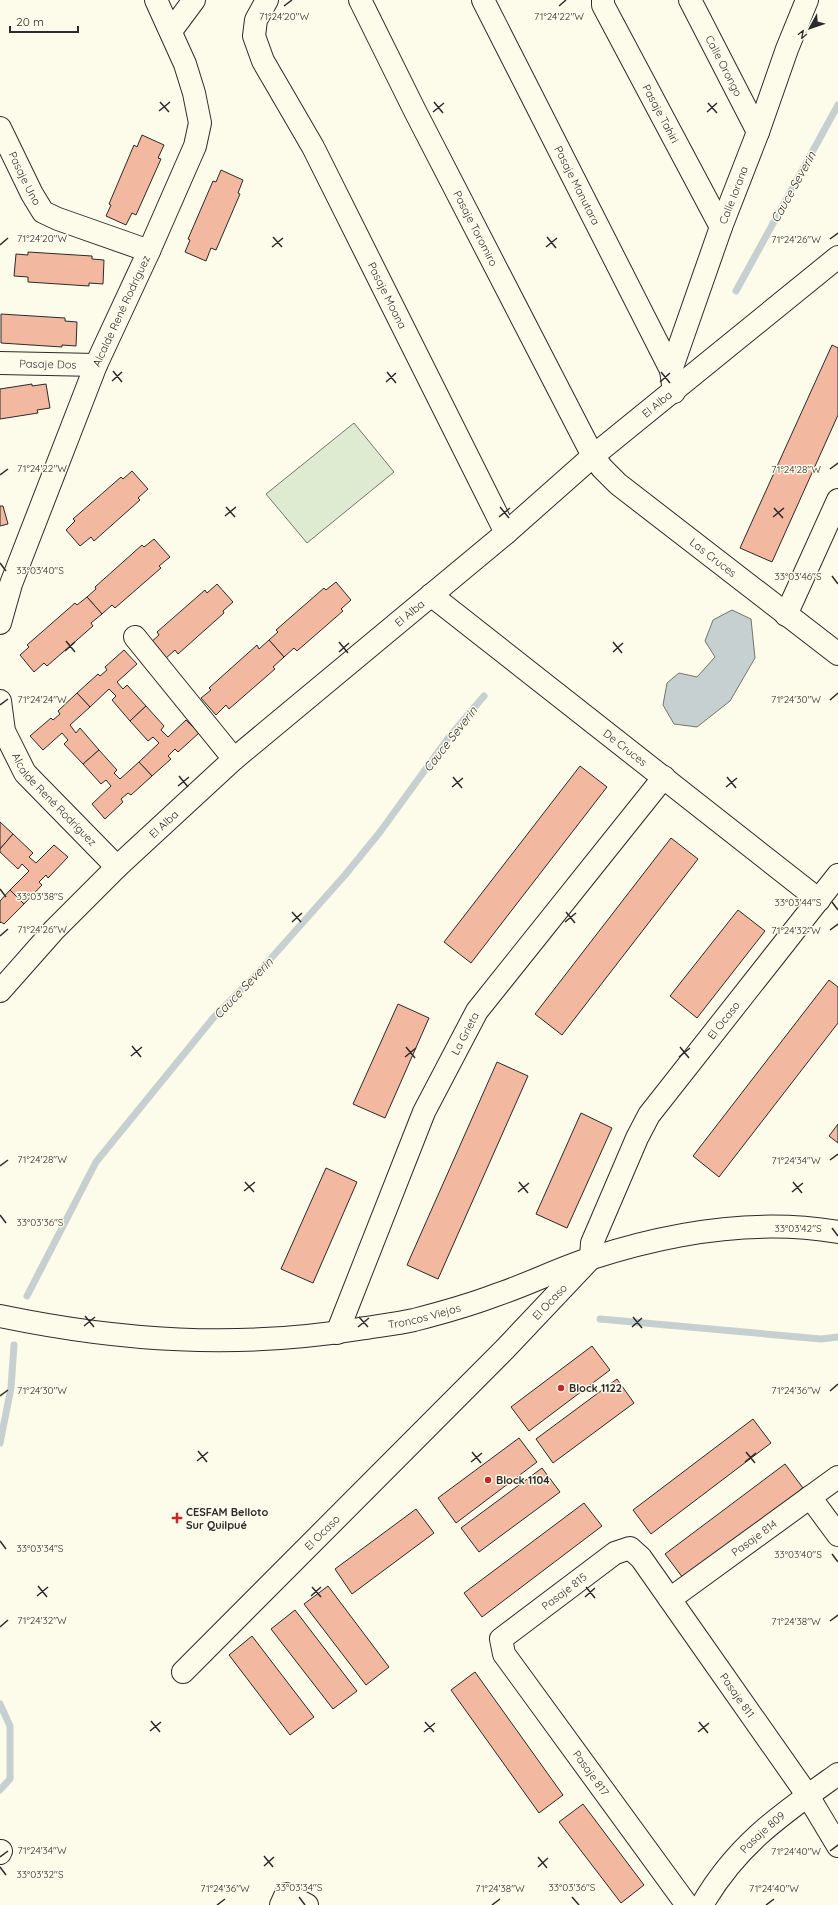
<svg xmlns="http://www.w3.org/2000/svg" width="838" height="1905" font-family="Quicksand,sans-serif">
<rect width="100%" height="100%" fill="#fdfbea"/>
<path fill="#deebd1" stroke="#74746e" d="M354,423L394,472L307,543L266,494Z"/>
<path fill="#c7d0d0" stroke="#74746e" d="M732,610L751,619L755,658L730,701L697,727L674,724L663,705L667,683L679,673L697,677L715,657L705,641L713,620Z"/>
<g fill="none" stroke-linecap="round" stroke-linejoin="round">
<g stroke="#c7d0d0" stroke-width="7">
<path d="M736,291L838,105"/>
<path d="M27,1296L96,1162L214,1017L258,973L345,875L380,832L449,737L484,696"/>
<path d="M600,1319L821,1339L838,1337"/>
<path d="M0,1443L11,1388L14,1345"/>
<path d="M0,1704L10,1726V1779L0,1790"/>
</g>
</g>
<g fill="#f2b8a0" stroke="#2b2b2b">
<path d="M142,135L164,145L158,158L161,159L136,215L132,213L126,225L106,216L111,205L109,204L134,145L137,147Z"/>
<path d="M221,170L243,180L238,193L240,194L216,250L211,248L206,261L185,252L190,240L188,239L213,181L216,182Z"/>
<path d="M28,252L92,256V259L104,260L103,284L89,283V286L28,282V277L14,276L16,254L28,255Z"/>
<path d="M1,314L65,318V321L77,322L76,346L62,345V347L1,343Z"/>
<path d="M832,345L838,348V415L772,562L740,548Z"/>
<path d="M32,384V386L46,384L50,408L37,410L38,413L0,419V389Z"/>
<path d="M132,471L148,489L138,498L140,500L94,541L91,537L80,546L66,530L75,521L73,519L121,477L123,479Z"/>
<path d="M0,506H3L8,524L0,526Z"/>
<path d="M154,539L170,557L159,566L161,568L115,608L112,605L102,614L87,597L96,589L95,587L142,545L144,547Z"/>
<path d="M336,582L351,600L341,609L343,611L297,651L294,648L284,657L269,640L278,632L276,630L324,588L326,590Z"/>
<path d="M217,584L233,602L223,611L224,613L178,654L175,650L165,659L150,643L159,635L157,632L205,590L207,593Z"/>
<path d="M87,597L102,614L91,623L93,626L47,666L44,663L34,672L20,655L29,647L27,645L75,603L77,605Z"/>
<path d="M269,640L284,657L273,667L275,669L229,709L226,705L216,715L201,698L211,690L209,688L257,645L259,649Z"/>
<path d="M124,650L137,664L117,682L123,689L127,685L146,706L130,721L112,700L116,696L109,689L90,707L77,693L98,674L100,676L107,670L105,667Z"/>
<path d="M77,693L90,707L70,725L76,733L80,728L99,750L83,764L64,744L68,740L62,733L43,750L30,736L51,718L53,720L60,714L58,711Z"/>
<path d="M146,706L164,726L161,730L168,737L186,720L199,733L178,752L175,749L168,756L171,759L152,776L139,762L159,743L153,737L148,741L130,721Z"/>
<path d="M99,750L117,770L114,773L120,779L139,762L152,776L131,795L128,793L121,799L123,802L105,819L92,804L111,786L106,780L101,784L83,764Z"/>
<path d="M580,766L607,787L471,963L444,942Z"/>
<path d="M0,822L13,834L0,849Z"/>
<path d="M13,834L33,853L29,857L36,863L54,845L68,857L48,878L46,875L39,882L42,885L24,904L10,890L29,871L22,864L18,869L0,852V849Z"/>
<path d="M671,838L698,859L562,1035L535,1014Z"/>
<path d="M10,890L24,904L4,924L1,922L0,923V901Z"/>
<path d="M738,910L765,931L697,1018L670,996Z"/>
<path d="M829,980L838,987V1023L719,1177L693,1156Z"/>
<path d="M398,1004L429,1018L385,1118L353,1104Z"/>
<path d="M497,1062L528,1076L438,1279L407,1265Z"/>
<path d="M581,1113L612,1128L567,1228L536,1214Z"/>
<path d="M838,1124V1143L829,1136Z"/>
<path d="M326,1168L357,1182L313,1283L281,1269Z"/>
<path d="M592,1346L610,1370L529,1431L511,1407Z"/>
<path d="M617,1379L634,1403L553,1463L536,1439Z"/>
<path d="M753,1419L771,1443L651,1534L633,1510Z"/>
<path d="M519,1438L537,1462L456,1523L438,1498Z"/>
<path d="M785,1464L803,1488L683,1578L665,1554Z"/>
<path d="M542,1468L560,1492L479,1552L461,1528Z"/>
<path d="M584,1503L602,1526L482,1617L464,1593Z"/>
<path d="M416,1509L434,1533L352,1594L335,1569Z"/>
<path d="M328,1586L389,1667L366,1685L304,1604Z"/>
<path d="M295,1610L357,1691L333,1709L271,1629Z"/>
<path d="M252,1636L314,1717L290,1735L229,1655Z"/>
<path d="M475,1672L563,1795L539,1813L451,1690Z"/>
<path d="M583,1804L644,1885L621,1903L559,1822Z"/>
</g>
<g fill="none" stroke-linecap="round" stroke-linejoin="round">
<g stroke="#2b2b2b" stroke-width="24">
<g id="minor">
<path id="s1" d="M267,0L256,20L254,36L263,61L313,147L506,533"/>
<path id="s2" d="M360,0L415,111L593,456L602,468L618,484L838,654"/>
<path id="s3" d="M483,0L671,370"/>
<path id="s4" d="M603,0V5L721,227"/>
<path id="s5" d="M690,0L758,132"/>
<path d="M171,31L194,0"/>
<path id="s6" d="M0,128L32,194L43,212L58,219L149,251"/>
<path id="s7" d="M0,363L96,365"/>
<path id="s8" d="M674,392L671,370L721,227L758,132L787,49L807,0"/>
<path id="s9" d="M431,595L819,900"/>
<path d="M786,615L838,500"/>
<path id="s10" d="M0,623L11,584L96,365L149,251L195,146L200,123L194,93L185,64L156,0"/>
<path d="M135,637L234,759"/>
<path id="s11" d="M0,701L4,731L25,773L117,867"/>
<path id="s12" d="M0,991L54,930L117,867L234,759L506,533L593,456L838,257"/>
<path id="s13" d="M0,1316C120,1341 237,1349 359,1329C377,1326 396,1324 414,1320C441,1313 470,1305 496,1295C529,1284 560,1268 592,1258C672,1232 755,1218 838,1232"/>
<path id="s14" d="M337,1333L424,1112L477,1011L664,777"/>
<path d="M810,1497L838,1535"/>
<path id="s15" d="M670,1599L838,1477"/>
<path id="s16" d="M183,1672L505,1349L591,1258L592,1243L637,1138L649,1115L838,875"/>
<path d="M0,1853L1,1851"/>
<path d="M281,1905L286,1894L307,1905"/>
<path id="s17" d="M687,1905L504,1654L501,1639L615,1553L630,1548L641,1558L808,1796L838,1846"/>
<path id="s18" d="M702,1905C737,1844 782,1814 838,1774"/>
</g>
</g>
<use href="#minor" stroke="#fdfbea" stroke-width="22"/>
</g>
<path fill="none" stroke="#2b2b2b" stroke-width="1.5" d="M284,6L292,0M559,6L566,0M160,102L169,112M434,102L443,113M708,103L717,113M159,111L170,102M433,112L444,103M707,112L717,103M273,237L282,247M547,237L556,248M830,239L838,233M0,245L8,238M272,247L283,238M546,247L557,238M113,371L122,382M387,372L396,383M661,372L670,383M112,381L122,372M386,382L396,373M660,382L670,373M830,469L838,463M0,475L8,469M226,507L235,517M500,507L509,518M774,508L783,518M225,516L236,507M499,517L510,508M773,517L784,508M0,563L6,571M832,576L838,584M66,641L75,652M339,642L348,653M613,642L622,653M65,651L75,642M339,652L349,643M613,652L623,643M830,700L838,693M0,705L8,699M179,776L188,787M453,777L462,788M727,777L736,788M178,786L189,777M452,787L463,778M726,787L737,778M0,889L6,897M832,902L838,910M292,912L301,922M566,912L575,923M292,922L302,913M565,922L576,913M830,930L838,924M0,936L8,929M132,1046L141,1057M406,1047L415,1058M680,1047L689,1058M131,1056L142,1047M405,1057L416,1048M679,1057L690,1048M830,1160L838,1154M0,1166L8,1160M245,1182L254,1192M519,1182L528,1193M793,1182L802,1193M244,1191L255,1182M518,1192L529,1183M792,1192L803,1183M0,1215L6,1223M832,1228L838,1236M85,1316L94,1327M359,1317L368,1327M633,1317L642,1328M84,1326L95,1317M358,1327L369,1318M632,1327L642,1318M830,1391L838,1384M0,1396L8,1390M198,1451L207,1462M472,1452L481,1463M746,1452L755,1463M197,1461L208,1452M471,1462L482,1453M745,1462L756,1453M0,1541L6,1549M832,1554L838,1562M38,1586L47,1597M312,1587L321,1597M586,1587L595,1598M37,1596L48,1587M311,1596L321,1587M585,1597L595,1588M830,1621L838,1615M0,1627L8,1620M151,1721L160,1732M425,1722L434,1732M699,1722L708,1733M150,1731L161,1722M424,1732L435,1723M698,1732L709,1723M830,1851L838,1845M264,1856L273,1867M0,1857L8,1851M538,1857L547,1868M264,1866L274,1857M0,1867L6,1875M538,1867L548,1858M299,1897L305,1905M572,1897L579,1905M217,1905L225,1899M492,1905L500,1899M766,1905L774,1899"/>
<g fill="#c62828" stroke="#fdfbea" stroke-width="1.5">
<circle cx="561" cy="1388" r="4"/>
<circle cx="488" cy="1480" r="4"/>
<path d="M175 1512h4v4h4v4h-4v4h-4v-4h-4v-4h4z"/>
</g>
<g text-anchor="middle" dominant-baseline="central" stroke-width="3" stroke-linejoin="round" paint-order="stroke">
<g font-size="11" fill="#2b2b2b" stroke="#fdfbea">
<text stroke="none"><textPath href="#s5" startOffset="74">Calle Orongo</textPath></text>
<text stroke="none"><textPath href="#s4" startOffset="128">Pasaje Tahiri</textPath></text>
<text stroke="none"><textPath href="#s6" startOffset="56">Pasaje Uno</textPath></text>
<text stroke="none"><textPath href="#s3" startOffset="208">Pasaje Manutara</textPath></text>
<text stroke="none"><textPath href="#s8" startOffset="208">Calle Iorana</textPath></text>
<text stroke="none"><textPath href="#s2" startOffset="256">Pasaje Toromiro</textPath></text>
<text stroke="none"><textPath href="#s1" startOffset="331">Pasaje Moana</textPath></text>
<text stroke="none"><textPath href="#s10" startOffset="335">Alcalde René Rodríguez</textPath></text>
<text stroke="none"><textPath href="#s7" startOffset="48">Pasaje Dos</textPath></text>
<text stroke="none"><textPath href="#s12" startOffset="882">El Alba</textPath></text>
<text stroke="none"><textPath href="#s2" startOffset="670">Las Cruces</textPath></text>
<text stroke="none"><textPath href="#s12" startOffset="558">El Alba</textPath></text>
<text stroke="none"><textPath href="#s9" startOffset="247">De Cruces</textPath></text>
<text stroke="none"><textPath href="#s11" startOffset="116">Alcalde René Rodríguez</textPath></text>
<text stroke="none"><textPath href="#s12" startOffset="234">El Alba</textPath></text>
<text stroke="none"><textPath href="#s16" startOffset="857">El Ocaso</textPath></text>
<text stroke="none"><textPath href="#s14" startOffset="326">La Grieta</textPath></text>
<text stroke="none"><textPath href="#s16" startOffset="521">El Ocaso</textPath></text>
<text stroke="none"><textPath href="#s13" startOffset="428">Troncos Viejos</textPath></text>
<text stroke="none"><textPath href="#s16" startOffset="197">El Ocaso</textPath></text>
<text stroke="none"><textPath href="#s15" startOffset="104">Pasaje 814</textPath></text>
<text stroke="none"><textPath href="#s17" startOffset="405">Pasaje 815</textPath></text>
<text stroke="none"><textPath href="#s17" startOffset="667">Pasaje 811</textPath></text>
<text transform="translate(591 1773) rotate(54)">Pasaje 817</text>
<text stroke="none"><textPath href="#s18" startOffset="95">Pasaje 809</textPath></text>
</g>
<g font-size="11" font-weight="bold" fill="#2b2b2b" stroke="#fdfbea" text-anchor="start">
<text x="569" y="1388">Block 1122</text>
<text x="496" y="1480">Block 1104</text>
<text x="186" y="1512">CESFAM Belloto<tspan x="186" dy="13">Sur Quilpué</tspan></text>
</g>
<g font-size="12" font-style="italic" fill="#2b2b2b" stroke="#fdfbea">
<text transform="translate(793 187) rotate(-61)">Cauce Severin</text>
<text transform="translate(450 739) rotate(-52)">Cauce Severin</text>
<text transform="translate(243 988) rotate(-46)">Cauce Severin</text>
</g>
</g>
<g font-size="10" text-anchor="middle" fill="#2b2b2b" stroke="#fdfbea" stroke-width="3" stroke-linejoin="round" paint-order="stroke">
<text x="284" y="20">71°24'20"W</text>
<text x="559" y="20">71°24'22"W</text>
<text x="42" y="242">71°24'20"W</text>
<text x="796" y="243">71°24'26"W</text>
<text x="42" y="472">71°24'22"W</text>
<text x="796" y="473">71°24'28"W</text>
<text x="40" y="574">33°03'40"S</text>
<text x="798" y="580">33°03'46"S</text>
<text x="42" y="703">71°24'24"W</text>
<text x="796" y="703">71°24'30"W</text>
<text x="40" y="900">33°03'38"S</text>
<text x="798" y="906">33°03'44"S</text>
<text x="42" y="933">71°24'26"W</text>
<text x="796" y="934">71°24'32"W</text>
<text x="42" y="1163">71°24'28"W</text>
<text x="796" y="1164">71°24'34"W</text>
<text x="40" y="1226">33°03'36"S</text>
<text x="798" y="1232">33°03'42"S</text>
<text x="42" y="1394">71°24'30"W</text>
<text x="796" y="1394">71°24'36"W</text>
<text x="40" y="1552">33°03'34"S</text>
<text x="798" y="1558">33°03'40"S</text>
<text x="42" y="1624">71°24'32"W</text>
<text x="796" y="1625">71°24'38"W</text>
<text x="42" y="1854">71°24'34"W</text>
<text x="796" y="1855">71°24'40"W</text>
<text x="40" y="1878">33°03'32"S</text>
<text x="299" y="1891">33°03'34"S</text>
<text x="572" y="1891">33°03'36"S</text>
<text x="225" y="1892">71°24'36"W</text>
<text x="500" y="1892">71°24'38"W</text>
<text x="774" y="1892">71°24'40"W</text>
</g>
<g transform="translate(810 28) rotate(230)" stroke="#fdfbea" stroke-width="3" paint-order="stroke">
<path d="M0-3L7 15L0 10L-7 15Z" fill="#2b2b2b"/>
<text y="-6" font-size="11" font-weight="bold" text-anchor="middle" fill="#2b2b2b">N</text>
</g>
<path d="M10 26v6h68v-6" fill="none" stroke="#2b2b2b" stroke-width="2"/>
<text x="16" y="26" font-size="12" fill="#2b2b2b" stroke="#fdfbea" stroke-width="3" paint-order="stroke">20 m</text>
</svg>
